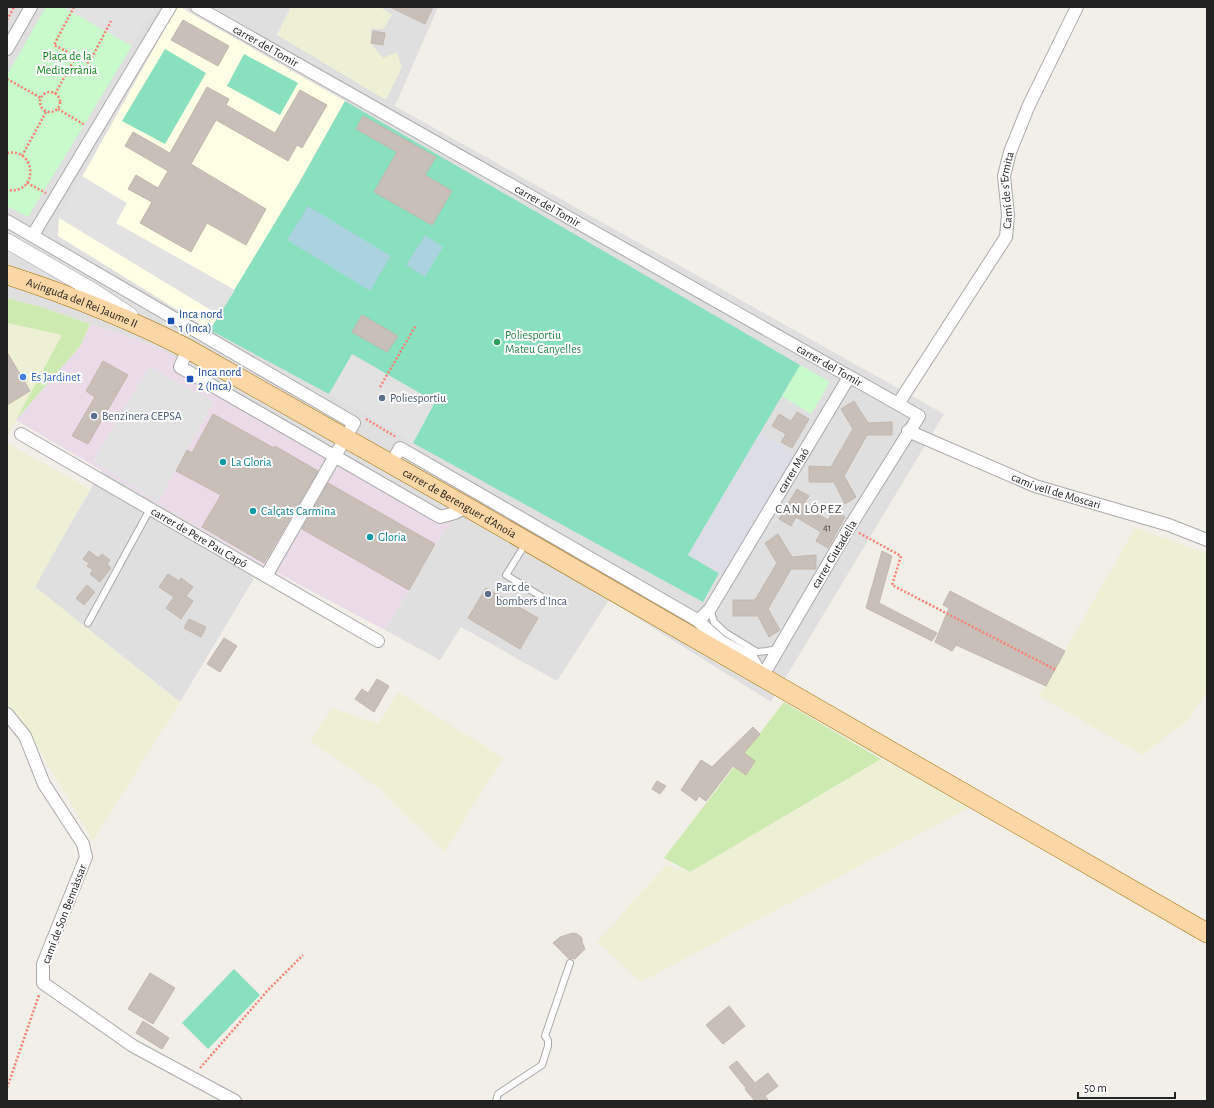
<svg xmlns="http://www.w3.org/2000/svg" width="1214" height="1108" font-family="'Alegreya Sans',sans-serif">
<rect width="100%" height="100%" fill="#f2efe9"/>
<g fill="#e0dfdf">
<path d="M7,7H291L277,35L383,58L371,44V29L392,15L380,7H438L395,106L944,414L771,702L609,600L557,681L461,627L440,660L385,630L444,531L454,518L155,346L41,307L7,298Z"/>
<path d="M102,470L262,565L180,702L34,586Z"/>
</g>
<path fill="#ebdbe8" d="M90,324L155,346L455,518L444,531L385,630L262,565L16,420L81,345Z"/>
<path fill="#ffffe5" d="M177,7H180L345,101L281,214L210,330L58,236L59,218Z"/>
<g fill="#eef0d5">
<path d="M291,7H380L392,15L383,29H371V45L383,58L397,52L402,67L386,100L277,35Z"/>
<path d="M7,323L62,335L7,437Z"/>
<path d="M7,443L90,489L35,587L180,702L93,841L29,733L19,716L7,705Z"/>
<path d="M1135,528L1207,553V691L1188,720L1142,755L1039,696Z"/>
<path d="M398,692L503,758L444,852L379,788L310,741L332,708L378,724Z"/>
<path d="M881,759L970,807L641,982L597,942L666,865L690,872Z"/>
</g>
<g fill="#cdebb0">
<path d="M7,298L41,307L90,324L81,345L16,420L62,335L7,323Z"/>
<path d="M784,702L881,759L690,872L664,858Z"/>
</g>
<g fill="#c8facc">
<path d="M46,7H63L132,46L28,217L7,206V75Z"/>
<path d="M800,365L830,382L811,414L782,396Z"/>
</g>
<g fill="#88e0be">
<path d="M165,49L206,73L165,144L122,121Z"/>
<path d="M244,54L298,83L280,115L227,86Z"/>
<path d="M345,101L800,365L688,555L719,573L703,602L413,443L435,402L353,355L329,394L210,330L302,178Z"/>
<path d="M234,969L260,995L208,1049L182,1023Z"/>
</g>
<g fill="#e2e2e2">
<path d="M63,7H156L132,46Z"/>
<path d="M82,176L127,203L116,223L235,290L219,315L59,218Z"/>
<path d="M352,354L435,402L413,443L329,394Z"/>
<path d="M149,367L214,402L158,502L93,461Z"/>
</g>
<path fill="#dddde8" d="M760,433L801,457L729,579L688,555Z"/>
<g fill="#aad3df">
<path d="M308,206L391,256L370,291L287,240Z"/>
<path d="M425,235L443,247L425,277L406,265Z"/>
</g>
<g fill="#c7bfb8" stroke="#c4b6ab">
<path d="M390,7H433L425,24Z"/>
<path d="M183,20L229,46L218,66L171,40Z"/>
<path d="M373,31L385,33L383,45L371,43Z"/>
<path d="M207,87L229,99L226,105L275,133L300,90L327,105L302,148L297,145L288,161L216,120L191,164L266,209L246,245L207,223L191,252L140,223L152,202L128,189L136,175L158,188L168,171L125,146L133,132L170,153Z"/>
<path d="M363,116L436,157L425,175L452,191L432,225L374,192L397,152L356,129Z"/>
<path d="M362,315L398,336L387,352L352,332Z"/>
<path d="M7,352L30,391L7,405Z"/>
<path d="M103,361L128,375L88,444L72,436L95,397L86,391Z"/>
<path d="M854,401L868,423L892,422V435H867L844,476L856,497L845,504L834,482H809V466L831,467L853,429L841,409Z"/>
<path d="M797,412L809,419L792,448L781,442L786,434L772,426L779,414L791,421Z"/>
<path d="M213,414L274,448L275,446L318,471L264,563L202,527L221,495L176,471L187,450L192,453Z"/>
<path d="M328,483L435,544L409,590L302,529Z"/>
<path d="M797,489L809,496L803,505L816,513L828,520L834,510L845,517L828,548L816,541L821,532L796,517L791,526L779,519Z"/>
<path d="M778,534L792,557L816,555V569H791L768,609L780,630L769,637L758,616H733V600H755L777,563L765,543Z"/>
<path d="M89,551L98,558L102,554L110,560L107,564L111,568L100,582L90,574L93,570L87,566L89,563L83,559Z"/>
<path d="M882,551L892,556L879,603L937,633L932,641L866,608Z"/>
<path d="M168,574L179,581L181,578L193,587L186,596L193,601L181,619L166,608L174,597L159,587Z"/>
<path d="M87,585L95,592L84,605L76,598Z"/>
<path d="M486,588L538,618L520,649L468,618Z"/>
<path d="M950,591L1065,651L1046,686L956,645L952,651L935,642L949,608L943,605Z"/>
<path d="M189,619L206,627L201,637L184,628Z"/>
<path d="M224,638L237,646L220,672L207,664Z"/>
<path d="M377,679L389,686L374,712L355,699L362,689L368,693Z"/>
<path d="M753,727L760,734L744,753L755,761L746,775L733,766L706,801L699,796L696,801L681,790L701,760L712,767Z"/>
<path d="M657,781L666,786L660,794L652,789Z"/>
<path d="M573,933L577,934L582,938V942L585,949L575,959L568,958L553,943L560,937Z"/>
<path d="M150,973L175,988L153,1024L128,1009Z"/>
<path d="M729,1006L745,1026L723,1044L706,1025Z"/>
<path d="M143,1021L169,1038L162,1049L136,1033Z"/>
<path d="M737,1061L755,1083L768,1073L778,1086L765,1096L769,1101H755L745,1089L746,1088L729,1067Z"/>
</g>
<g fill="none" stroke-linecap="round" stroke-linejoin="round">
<g stroke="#a9a9a9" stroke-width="8">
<g id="service">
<path d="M526,543L506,575L542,597"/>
<path d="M710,609L714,622L726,633L757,652L767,651L777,649"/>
<path d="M88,623L150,509"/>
<path d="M496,1101L498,1094L542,1065L548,1046V1040L545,1036L570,963"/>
</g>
</g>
<g stroke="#a9a9a9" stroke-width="14">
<g id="minor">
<path id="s1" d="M197,7L919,416L849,528L762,677"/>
<path d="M7,49L31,7"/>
<path d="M7,221L354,423L266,576"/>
<path d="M33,235L170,7"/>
<path d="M188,349L180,367L440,517L455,513L467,507"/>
<path id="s2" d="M898,404L1006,237L1008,215L1004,176L1010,152L1029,105L1077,7"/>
<path id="s3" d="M908,431L1035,486L1169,525L1207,540"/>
<path id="s4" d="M21,434L378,641"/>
<path d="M391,464L400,448L697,620L720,641L752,659L761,674"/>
<path id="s5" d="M697,620L701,618L710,609L849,377"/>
<path d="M7,714L25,736L44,784L83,844L86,857L43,964V983L133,1046L235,1101"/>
</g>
</g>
<g stroke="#a9a9a9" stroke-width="16">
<path id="tertiary" d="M7,241L92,290L130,315"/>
</g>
<g stroke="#a06b00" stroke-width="20">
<g id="primary">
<path id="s6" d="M7,275C69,295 130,319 188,349L467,507L1207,933"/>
</g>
</g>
<g stroke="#fa8072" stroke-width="2.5" stroke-dasharray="2 2" stroke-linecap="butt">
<path d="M74,7L54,45L89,63L111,21"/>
<path d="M7,20L14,7"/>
<path d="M7,79L41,98"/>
<circle cx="50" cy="102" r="10"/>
<path d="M55,94L76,56"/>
<path d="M58,109L85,125"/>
<path d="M7,153C36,147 40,195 7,190"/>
<path d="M22,156L46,112"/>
<path d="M27,183L46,193"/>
<path d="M380,387L416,325"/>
<path d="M366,419L396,437"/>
<path d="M859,533L901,556L892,585L1056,670"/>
<path d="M200,1068L269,989L303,955"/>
<path d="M7,1088L39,995"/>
</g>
<use href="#service" stroke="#fff" stroke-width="6"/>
<use href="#minor" stroke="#fff" stroke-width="12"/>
<use href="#tertiary" stroke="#fff" stroke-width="15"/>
<use href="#primary" stroke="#fcd6a4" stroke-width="19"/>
</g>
<g fill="#1a4fb4" stroke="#fff" stroke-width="1.5">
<rect x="167" y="317" width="8" height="8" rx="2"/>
<rect x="186" y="375" width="8" height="8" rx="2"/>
</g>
<circle fill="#2e9e5b" stroke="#fff" stroke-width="1.5" cx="497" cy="342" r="4"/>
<circle fill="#3f7fe0" stroke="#fff" stroke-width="1.5" cx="23" cy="377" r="4"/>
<g fill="#5c6f8a" stroke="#fff" stroke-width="1.5">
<circle cx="382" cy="398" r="4"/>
<circle cx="94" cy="416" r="4"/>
<circle cx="488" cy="594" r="4"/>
</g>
<g fill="#0f9aa8" stroke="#fff" stroke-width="1.5">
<circle cx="223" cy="462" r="4"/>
<circle cx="253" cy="511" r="4"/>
<circle cx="370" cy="537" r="4"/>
</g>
<g text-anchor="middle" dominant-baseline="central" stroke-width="4" stroke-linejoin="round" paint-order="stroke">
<g font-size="10" fill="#4b4948">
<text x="827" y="528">41</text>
</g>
<g font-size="12" fill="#222" stroke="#fff">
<text stroke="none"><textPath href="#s1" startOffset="79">carrer del Tomir</textPath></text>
<text stroke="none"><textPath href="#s2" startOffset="246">Camí de s'Ermita</textPath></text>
<text stroke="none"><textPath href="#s1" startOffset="403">carrer del Tomir</textPath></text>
<text stroke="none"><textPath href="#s6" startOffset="80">Avinguda del Rei Jaume II</textPath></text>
<text stroke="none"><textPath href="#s1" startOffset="727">carrer del Tomir</textPath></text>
<text stroke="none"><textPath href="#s5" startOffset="179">carrer Maó</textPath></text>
<text stroke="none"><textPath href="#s3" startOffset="160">camí vell de Moscari</textPath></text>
<text stroke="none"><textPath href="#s6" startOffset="508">carrer de Berenguer d'Anoia</textPath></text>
<text stroke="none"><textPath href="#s4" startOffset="206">carrer de Pere Pau Capó</textPath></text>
<text transform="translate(834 554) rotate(-59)">carrer Ciutadella</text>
<text transform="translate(64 914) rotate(-69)">camí de Son Bennàssar</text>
</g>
<g font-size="12" fill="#0c8416" stroke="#fff">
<text x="67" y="56">Plaça de la<tspan x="67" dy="14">Mediterrània</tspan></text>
</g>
<g font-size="12" fill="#164399" stroke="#fff" text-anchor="start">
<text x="179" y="314">Inca nord<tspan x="179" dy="14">1 (Inca)</tspan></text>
<text x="198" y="372">Inca nord<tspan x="198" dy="14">2 (Inca)</tspan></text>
</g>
<g font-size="12" fill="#27864d" stroke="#fff" text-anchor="start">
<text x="505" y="335">Poliesportiu<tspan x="505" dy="14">Mateu Canyelles</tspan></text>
</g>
<g font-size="12" fill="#366cbe" stroke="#fff" text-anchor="start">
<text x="31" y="377">Es Jardinet</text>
</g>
<g font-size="12" fill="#4e5e75" stroke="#fff" text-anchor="start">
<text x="390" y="398">Poliesportiu</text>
<text x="102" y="416">Benzinera CEPSA</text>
<text x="496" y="587">Parc de<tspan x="496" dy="14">bombers d'Inca</tspan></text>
</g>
<g font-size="12" fill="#0d838f" stroke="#fff" text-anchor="start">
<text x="231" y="462">La Gloria</text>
<text x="261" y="511">Calçats Carmina</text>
<text x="378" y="537">Gloria</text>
</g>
<g font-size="13" letter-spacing="1" fill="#555" stroke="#fff">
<text x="809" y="509">CAN LÓPEZ</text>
</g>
</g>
<rect width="1214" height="1108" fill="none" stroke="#222222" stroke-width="16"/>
<path d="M1078 1092v6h97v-6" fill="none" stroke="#222222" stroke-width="2"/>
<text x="1084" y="1092" font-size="12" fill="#222222" stroke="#ffffff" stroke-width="3" paint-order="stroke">50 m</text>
</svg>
